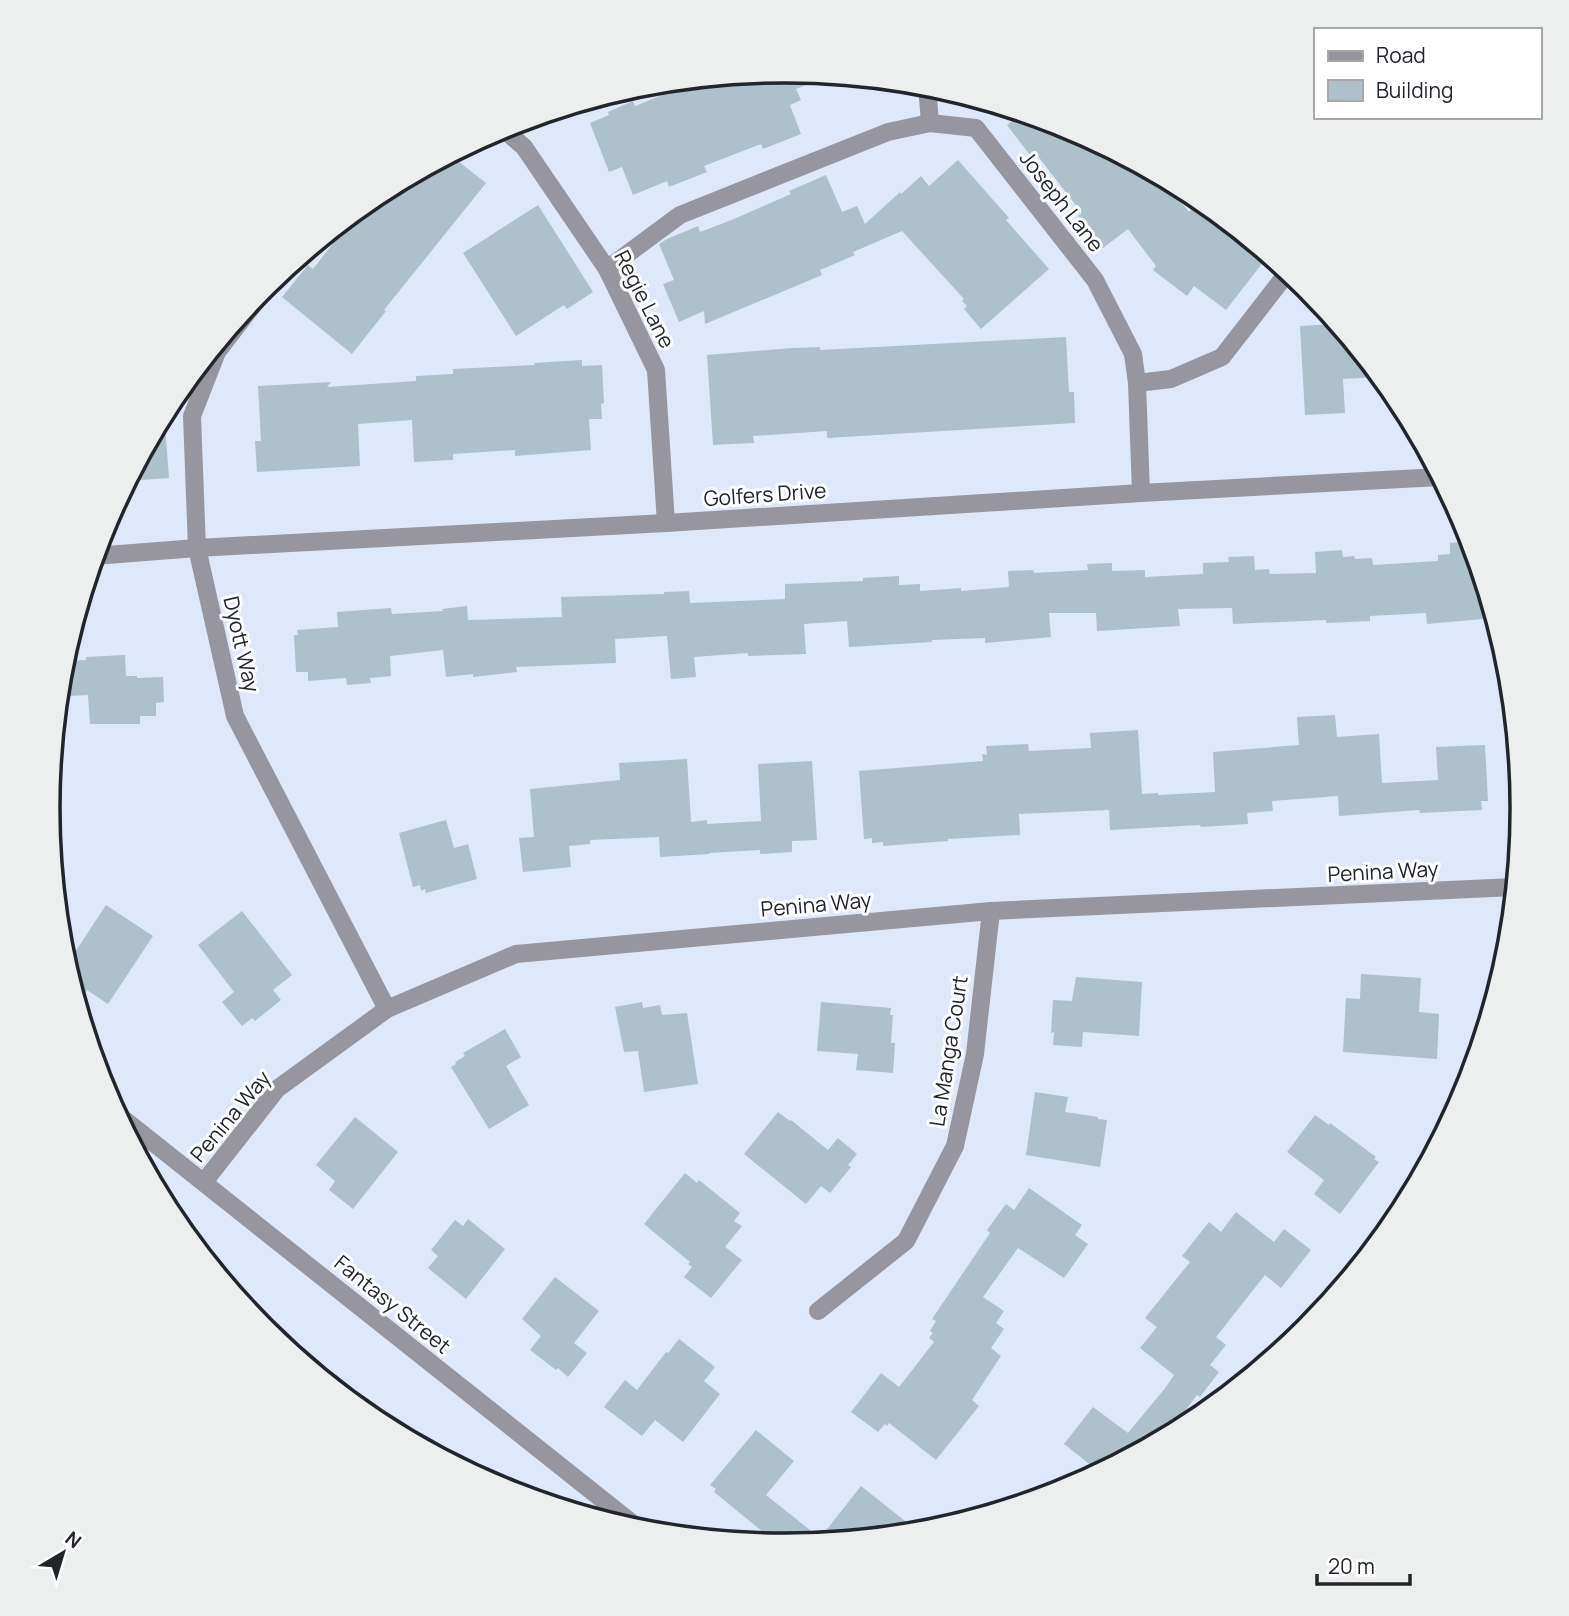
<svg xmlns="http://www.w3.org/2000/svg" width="1569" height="1616" font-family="Manrope,sans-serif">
<rect width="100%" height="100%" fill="#dfe8f8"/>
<g fill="#aec0c9">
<path d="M785,71L830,75L796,89L801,100L790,105L801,134L763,149L761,144L704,166L707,172L669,187L667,181L633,195L622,167L609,172L590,123L609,115L608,112L633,101L635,106L702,79Z"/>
<path d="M1022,113L1067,127L1162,178L1189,212L1196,203L1199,206L1202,201L1268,256L1226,310L1194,286L1187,296L1153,270L1156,266L1128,229L1103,248L1078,216L1082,213L1037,155L1033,159L1007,125Z"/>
<path d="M450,155L486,183L384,310L386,311L352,354L282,297L308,265L313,269L364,204L375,195Z"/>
<path d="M958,160L1009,218L1006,220L1049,269L981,329L964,309L967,306L962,301L964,299L902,231L853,252L855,255L820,270L822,275L705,324L704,311L679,322L663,284L674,280L659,244L667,239L698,226L700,232L734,219L791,194L789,191L826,175L842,212L857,206L865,224L900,192L901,194L921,176L929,186Z"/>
<path d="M538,205L593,292L567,309L564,305L516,336L463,253Z"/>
<path d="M1337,324L1380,377L1343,379L1345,413L1305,415L1300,326Z"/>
<path d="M1066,337L1069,392H1074L1075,423L827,438V431L753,436L754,443L713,445L707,355L792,348L820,347V350Z"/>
<path d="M582,360V366L602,365L604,403L601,404L602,419H589L591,450L515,456V450L453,454V460L414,462L412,420L358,424L360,466L257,472L255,441H261L258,386L331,382L327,387L416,381V376L453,374V369L535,365L534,363Z"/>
<path d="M164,412L169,478L128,481L151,438Z"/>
<path d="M1470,541L1494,618L1427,624L1426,613L1370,616V621L1326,623V620L1233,624L1232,608L1178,609L1180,626L1097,631L1096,613H1049L1051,637L985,643V638L932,640V642L916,643L849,647L847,621L804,624L806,654L748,656V653L694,657L696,677L671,679L667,636L615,639L616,663L516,667L517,672L473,677V674L446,677L443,650L390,656L391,676L370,678L371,683L347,685L346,678L308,681V672H296L294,635H298L297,630L338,627L337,612L391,608L392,614L443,611L442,609L467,606L468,620L562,617L561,597L664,594V592L689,591L690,603L785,599V584L863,581V578L899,576V585L920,584V591L961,588V591L1009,587L1008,571L1033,570L1034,573L1088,570L1087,564L1112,563V571L1145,570V577L1203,574V563L1229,562L1228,557L1254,556L1255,570L1269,569L1270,574L1316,573L1315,552L1342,550L1343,557L1354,556L1355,559L1372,558L1373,565L1438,561V555L1450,554V543Z"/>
<path d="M125,655L126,676H137V678L163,677L164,702L156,703V716H140V724H90L88,695L69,696L67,661L86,660V657Z"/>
<path d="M1335,715L1337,737L1379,734L1382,783L1438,780L1436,747L1485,745L1488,801H1481L1482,810L1420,813L1419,810L1339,816L1338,796L1272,801L1273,811L1247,813L1248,824L1201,827L1200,825L1110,830L1109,810L1019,814L1020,835L948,839V841L883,846V842L872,843V838L864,839L859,771L983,761L982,754L987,755L986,746L1028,744L1029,751L1091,748L1090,733L1138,730L1142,794L1158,793V795L1215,792L1213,752L1299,745L1297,717Z"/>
<path d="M687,759L691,822L707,820V824L761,821L758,764L812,761L817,840L792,841V852L760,854V850L709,853V854L660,857L659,837L590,840V844L569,846L571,867L523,872L519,838L534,837L530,789L620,780L619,763Z"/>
<path d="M446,820L454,848L468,844L477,879L426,893L425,889L421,891L420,885L413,887L399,833Z"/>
<path d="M106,905L153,936L108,1004L87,990L78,1005L66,966Z"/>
<path d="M242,911L292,975L273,990L281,1000L255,1021L252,1018L242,1026L222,1002L234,992L198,945Z"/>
<path d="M1361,974L1421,978L1419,1012L1439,1014L1437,1059L1343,1052L1346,998L1360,999Z"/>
<path d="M1076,977L1142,982L1139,1036L1083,1032L1082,1047L1053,1045L1054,1032L1051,1033L1053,1000L1072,1001Z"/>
<path d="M642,1002L643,1008L660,1005L662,1015L687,1013L698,1084L644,1092L638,1051L624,1052L615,1007Z"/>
<path d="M821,1002L891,1008L890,1015H893L891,1043H895L893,1073L856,1070L858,1054L817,1051Z"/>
<path d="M505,1029L521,1057L506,1066L529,1105L489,1129L451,1067L456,1064L455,1062L465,1056L463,1053Z"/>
<path d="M1035,1092L1068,1097L1065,1112L1098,1117V1119L1107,1120L1100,1167L1026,1155Z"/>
<path d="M778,1112L790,1121L791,1120L828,1150L838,1138L857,1154L848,1165L851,1167L830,1193L821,1186L806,1204L744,1154Z"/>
<path d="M1315,1115L1329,1125L1330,1123L1376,1157L1374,1159L1379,1162L1340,1214L1314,1194L1324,1180L1287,1152Z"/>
<path d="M355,1117L398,1152L353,1209L329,1190L335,1181L316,1165Z"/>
<path d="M685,1173L697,1183L699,1180L740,1213L734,1221L742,1226L725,1247L742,1260L711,1298L684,1277L692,1267L688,1264L690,1262L644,1224Z"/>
<path d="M1029,1188L1082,1225L1075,1235L1088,1244L1064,1278L1018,1248L983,1297L1004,1311L996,1323L1004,1329L991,1348L1001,1356L972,1400L979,1406L936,1460L889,1423L887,1426L885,1424L878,1432L851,1412L881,1373L899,1387L934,1342L929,1338L933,1333L930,1331L936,1321L932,1319L990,1233L987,1230L1006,1204L1014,1210Z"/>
<path d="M1236,1212L1274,1242L1284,1229L1311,1250L1281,1288L1265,1275L1216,1337L1226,1345L1210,1365L1219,1372L1200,1397L1197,1395L1165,1437L1095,1474L1097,1470L1064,1444L1093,1407L1128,1433L1166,1387L1174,1375L1140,1348L1157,1327L1145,1318L1190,1262L1182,1256L1209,1222L1221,1232Z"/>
<path d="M468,1219L505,1249L466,1299L428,1268L438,1256L431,1250L455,1220L463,1226Z"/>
<path d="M555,1277L599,1311L574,1343L587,1353L568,1377L558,1368L556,1370L530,1350L541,1336L522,1319Z"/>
<path d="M679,1339L715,1367L704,1381L720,1394L683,1442L655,1420L642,1436L604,1407L625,1380L637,1390L666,1352L668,1353Z"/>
<path d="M756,1430L794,1461L766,1495L820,1538L861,1486L919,1532L779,1545L714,1492L716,1489L710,1485Z"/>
</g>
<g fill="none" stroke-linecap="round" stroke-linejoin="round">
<g stroke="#97959d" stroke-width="18">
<path d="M927,85L930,123"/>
<path d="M501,127L524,147L607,269L656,370L666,523"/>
<path d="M607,269L680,215L888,132L930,123L976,128L1095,280L1133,354L1137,383L1141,493"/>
<path d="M274,278L217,352L192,416L197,548L235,716L387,1009"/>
<path d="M1137,383L1171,379L1222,357L1288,272"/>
<path d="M94,556L197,548L666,523L1141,493L1440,477"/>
<path d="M116,1113L642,1531"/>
<path d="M204,1182L277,1089L387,1009L516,954L991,911L1514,887"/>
<path d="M818,1311L906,1241L955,1146L975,1054L991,911"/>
</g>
</g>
<g text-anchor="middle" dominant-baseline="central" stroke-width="6" stroke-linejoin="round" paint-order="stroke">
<g font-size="21" fill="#22252b" stroke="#fff">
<text transform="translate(1062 201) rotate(52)">Joseph Lane</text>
<text transform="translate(645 299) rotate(63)">Regie Lane</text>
<text transform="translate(765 494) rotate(-4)">Golfers Drive</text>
<text transform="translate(242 644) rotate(77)">Dyott Way</text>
<text transform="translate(1383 871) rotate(-3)">Penina Way</text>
<text transform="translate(816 904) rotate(-5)">Penina Way</text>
<text transform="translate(948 1051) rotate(-81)">La Manga Court</text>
<text transform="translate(230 1116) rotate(-50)">Penina Way</text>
<text transform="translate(393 1304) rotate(39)">Fantasy Street</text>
</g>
</g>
<path d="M0 0H1569V1616H0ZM60 808a725 725 0 1 1 1450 0a725 725 0 1 1-1450 0Z" fill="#edeeee" fill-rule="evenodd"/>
<path fill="none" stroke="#22252b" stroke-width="3.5" d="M60 808a725 725 0 1 1 1450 0a725 725 0 1 1-1450 0Z"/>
<rect x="1314" y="28" width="228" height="91" fill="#ffffff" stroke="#a7a8aa" stroke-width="2"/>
<rect x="1328" y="51" width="35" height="10" fill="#97959d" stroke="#a7a8aa" stroke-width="2"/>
<text x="1376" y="63" font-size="21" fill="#22252b">Road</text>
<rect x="1328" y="80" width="35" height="21" fill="#aec0c9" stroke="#a7a8aa" stroke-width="2"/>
<text x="1376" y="98" font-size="21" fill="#22252b">Building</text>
<g transform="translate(63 1553) rotate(38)" stroke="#ffffff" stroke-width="5" paint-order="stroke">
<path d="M0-5L12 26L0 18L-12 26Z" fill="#22252b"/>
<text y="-10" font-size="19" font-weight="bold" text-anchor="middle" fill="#22252b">N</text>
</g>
<path d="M1317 1574v10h93v-10" fill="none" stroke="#22252b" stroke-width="3.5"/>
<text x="1328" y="1574" font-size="21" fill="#22252b" stroke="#ffffff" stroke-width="5" paint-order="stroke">20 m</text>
</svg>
